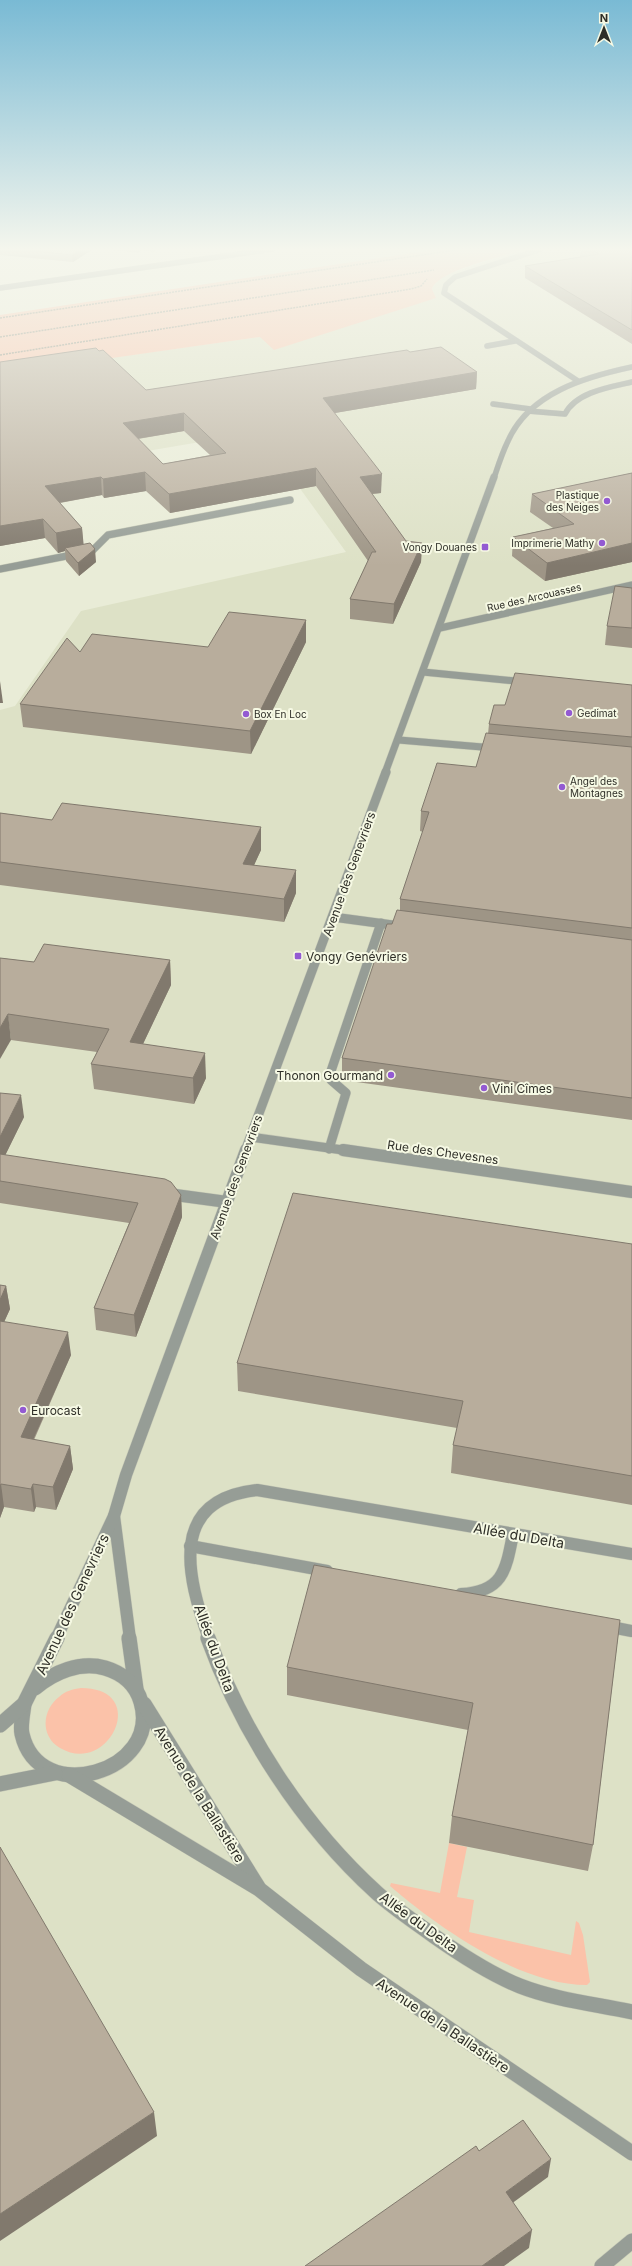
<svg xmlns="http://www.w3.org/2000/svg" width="632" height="2266" font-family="Inter,sans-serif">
<rect width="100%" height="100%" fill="#e9ecd7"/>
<path fill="#dde1c6" d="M516,249H632V2266H0V710L15,706L81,611L346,552L259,432L0,476L53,366L260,337L436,298L432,289L437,280L451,273L519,251Z"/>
<g fill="#fbc2a9">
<path d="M439,249H516L519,251C501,257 437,271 432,289L436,298L274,350L260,337L0,374V315Z"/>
<path d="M81,1688C151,1688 109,1777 60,1748C40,1736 42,1710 59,1697C65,1691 73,1689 81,1688Z"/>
<path d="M449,1843L467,1847L457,1897L474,1900L469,1932L571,1955L576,1921L579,1923L583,1935L590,1982L587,1985C520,1985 439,1928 390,1886L391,1883L440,1893Z"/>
</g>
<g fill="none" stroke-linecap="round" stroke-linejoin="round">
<g stroke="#c7cab7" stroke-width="6">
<g id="minor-far4">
<path d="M541,249L455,277L446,285L444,293L578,381"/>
<path d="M0,288L273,249"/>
<path d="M487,346L515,341"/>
<path d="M493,404L530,409"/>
<path d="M528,411L565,414C576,392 610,387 632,382"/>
<path d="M494,478C498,466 502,453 508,441C529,393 585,377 632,367"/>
</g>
</g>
<g stroke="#c7cab7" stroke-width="8">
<g id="minor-far3">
<path d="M0,569L92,551L108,535L290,500"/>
<path d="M440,628L632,585"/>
<path d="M423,672L525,682"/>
<path d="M399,740L494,748"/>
<path d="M385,773L494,477"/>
</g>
</g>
<g stroke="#c7cab7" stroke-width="10">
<g id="minor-far2">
<path d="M333,917L400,926"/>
<path d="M251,1137L350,1151"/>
<path d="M329,1149L346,1093L331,1080L330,1074L381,923"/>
<path d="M245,1151L386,772"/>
</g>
</g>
<g stroke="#c7cab7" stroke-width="13">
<g id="minor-far1">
<path d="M343,1150L632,1192"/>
<path d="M168,1194L227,1202"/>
<path d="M114,1516L130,1639"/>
<path d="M190,1546L327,1571"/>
<path d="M461,1594C503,1592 506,1570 513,1534"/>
<path d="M606,1626L632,1631"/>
<path d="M56,1639L114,1516L126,1475L246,1150"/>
<path d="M209,1639C187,1577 167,1500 257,1490L632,1554"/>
</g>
</g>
<g stroke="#c7cab7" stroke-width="16">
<g id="minor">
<path d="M129,1638L136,1689"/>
<path d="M208,1638C242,1732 302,1825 377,1893C395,1909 415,1922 434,1936C461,1955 490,1974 520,1986C556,2000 595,2004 632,2012"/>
<path d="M24,1704C23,1713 20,1726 22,1734C39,1808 162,1772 141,1702C136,1684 122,1673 105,1668C80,1661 54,1672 35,1688"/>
<path d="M144,1704L258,1887"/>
<path d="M0,1725L24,1704L57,1638"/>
<path d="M69,1775L259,1889L361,1969L632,2153"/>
<path d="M0,1784L55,1773"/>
<path d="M602,2266L632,2241"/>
</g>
</g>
<g stroke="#88897b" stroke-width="1.5" stroke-dasharray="2 1" stroke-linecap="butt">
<path d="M0,318L462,249"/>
<path d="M0,337L434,270"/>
<path d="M0,355L411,289L421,286L427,279"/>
</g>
<use href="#minor-far4" stroke="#969d96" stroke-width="5.5"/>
<use href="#minor-far3" stroke="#969d96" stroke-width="7"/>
<use href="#minor-far2" stroke="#969d96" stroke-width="9"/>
<use href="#minor-far1" stroke="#969d96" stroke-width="12"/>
<use href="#minor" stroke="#969d96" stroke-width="15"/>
</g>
<g fill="#9e9586" fill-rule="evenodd">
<path d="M0,249H93L73,262L0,255Z"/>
<path d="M106,249H158L154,252L142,250L138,253Z"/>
<path d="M581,249H632V344L525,278V266L581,257H580Z"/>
<path d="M410,352L477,372L476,389L335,413L381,493L372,494L406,541L422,543L421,562L393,624L350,619V599L368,561L316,486L170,513L146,491L104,498L102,495L60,503L82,528L83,544L96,562L79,576L66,561L65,551L58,553L45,538L0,546V362L146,390ZM184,431L210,455L163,464L138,439Z"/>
<path d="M632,473V562L545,581L512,556L513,537L553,528L530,512L532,494Z"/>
<path d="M632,588V648L605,645L607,626Z"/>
<path d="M306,620V642L251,754L23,727L20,704L80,652L208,647Z"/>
<path d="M632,685V1120L342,1080V1058L392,924L400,911V899L423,832L420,831L421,811L476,767L488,734L489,724L505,705Z"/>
<path d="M0,813L52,820L261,827V850L254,865L296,893L284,922L0,885Z"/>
<path d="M0,958L34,962L170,960L171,985L143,1044L206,1078L194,1104L94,1089L91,1064L97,1052L11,1040Z"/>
<path d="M0,1093L24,1117L5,1155L181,1195L182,1217L136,1337L96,1330L94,1308L129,1223L0,1203Z"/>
<path d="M632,1244V1505L451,1473L453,1445L457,1428L238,1391L237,1363Z"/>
<path d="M0,1285L6,1286L10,1309L4,1322L71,1355L34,1440L70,1446L73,1469L56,1510L36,1507L34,1512L4,1507L0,1518Z"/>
<path d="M620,1620L593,1845L588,1871L449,1843L452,1816L468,1730L287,1695V1667Z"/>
</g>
<g fill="#81796d">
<path d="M81,249H93L73,262L72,255Z"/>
<path d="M138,249H142V250L138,253Z"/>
<path d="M477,372L476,389L323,415V398Z"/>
<path d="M184,413V431L124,441L123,423Z"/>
<path d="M316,468V486L170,513L169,494Z"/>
<path d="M145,472L146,491L104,498L103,479Z"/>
<path d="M382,474L381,493L360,495V477Z"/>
<path d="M101,477L102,495L47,505L45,486Z"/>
<path d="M43,519L45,538L0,546V526Z"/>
<path d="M82,528L84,548H65V551L58,553L56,533Z"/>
<path d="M422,543L421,562L393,624L394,604Z"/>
<path d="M632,543V562L545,581L547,563Z"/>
<path d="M95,549L96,562L79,576L78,563Z"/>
<path d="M306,620V642L251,754L250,731Z"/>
<path d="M0,681L3,703H0Z"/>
<path d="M261,827V850L244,887L243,864Z"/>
<path d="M296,870V893L284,922V899Z"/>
<path d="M170,960L171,985L132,1067L130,1042Z"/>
<path d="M8,1014L11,1040L0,1059V1028Z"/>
<path d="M205,1053L206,1078L194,1104L193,1078Z"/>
<path d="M21,1095L24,1117L2,1162L0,1163V1137Z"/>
<path d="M181,1195L182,1217L136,1337L134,1315Z"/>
<path d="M6,1286L10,1309L0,1331V1300Z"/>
<path d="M68,1332L71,1355L24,1460L21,1437Z"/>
<path d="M70,1446L73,1469L56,1510L53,1487Z"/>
<path d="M1,1484L4,1507L0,1518V1486Z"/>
<path d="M33,1484L36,1507L34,1512L31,1489Z"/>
<path d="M154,2112L157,2136L0,2241V2214Z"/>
<path d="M551,2159L548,2177L503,2210L506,2192Z"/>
<path d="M532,2230L529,2248L504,2266H482Z"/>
</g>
<g fill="#b8ad9c" stroke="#81796d" fill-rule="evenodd">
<path d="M16,249H81L72,255Z"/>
<path d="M590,249H632V330L525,266L599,254Z"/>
<path d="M441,347L477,372L323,398L382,474L360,477L406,541L422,543L394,604L350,599L372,552H376L316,468L169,494L145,472L103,479L101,477L45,486L82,528L56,533L43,519L0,526V362L96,348L99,351L103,350L146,390L407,350L410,352ZM184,413L226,453L163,464L123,423Z"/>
<path d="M632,473V543L547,563L513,537L574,524L532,494Z"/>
<path d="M90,543L95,549L78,563L65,548Z"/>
<path d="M615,586L632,588V628L607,626Z"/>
<path d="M229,612L306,620L250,731L20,704L67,638L80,652L92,634L208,647Z"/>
<path d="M515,673L632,685V737L489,724L494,705H505Z"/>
<path d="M486,733L632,747V928L400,899L429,812L421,811L437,763L476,767Z"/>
<path d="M62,803L261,827L243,864L296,870L284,899L0,862V813L52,820Z"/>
<path d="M397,910L632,940V1098L342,1058L387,924H392Z"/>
<path d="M44,944L170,960L130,1042L205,1053L193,1078L91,1064L109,1029L8,1014L0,1028V958L34,962Z"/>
<path d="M0,1093L21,1095L0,1137Z"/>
<path d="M0,1154L165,1179L171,1182L181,1195L134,1315L94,1308L138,1203L0,1181Z"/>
<path d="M293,1193L632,1244V1476L453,1445L463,1401L237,1363Z"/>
<path d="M0,1285L6,1286L0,1300Z"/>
<path d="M0,1321L68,1332L21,1437L70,1446L53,1487L33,1484L31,1489L1,1484L0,1486Z"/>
<path d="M314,1565L620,1620L593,1845L452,1816L473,1703L287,1667Z"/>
<path d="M0,1847L154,2112L0,2214Z"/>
<path d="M523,2120L551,2159L506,2192L532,2230L482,2266H305L476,2146L479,2151Z"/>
</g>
<linearGradient id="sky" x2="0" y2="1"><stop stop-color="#79bad4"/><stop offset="0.44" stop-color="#f5f6ed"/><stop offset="1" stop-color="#f5f6ed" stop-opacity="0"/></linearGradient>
<rect width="632" height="566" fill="url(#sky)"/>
<g fill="#935ad2" stroke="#f6f9e4" stroke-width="1.5">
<circle cx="607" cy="501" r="4"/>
<circle cx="602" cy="543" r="4"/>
<rect x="481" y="543" width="8" height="8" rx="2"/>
<circle cx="569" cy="713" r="4"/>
<circle cx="246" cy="714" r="4"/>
<circle cx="562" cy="787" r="4"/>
<rect x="294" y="952" width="8" height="8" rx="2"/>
<circle cx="391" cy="1075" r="4"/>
<circle cx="484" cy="1088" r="4"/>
<circle cx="23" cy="1410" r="4"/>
</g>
<g text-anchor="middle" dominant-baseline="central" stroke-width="4" stroke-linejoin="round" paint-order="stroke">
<g font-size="10" fill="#2e2e27" stroke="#f6f9e4" text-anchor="end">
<text x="599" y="495">Plastique<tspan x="599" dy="12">des Neiges</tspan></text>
<text x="594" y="543">Imprimerie Mathy</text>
<text x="477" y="547">Vongy Douanes</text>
<text x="577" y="713" text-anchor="start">Gedimat</text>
<text x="254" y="714" text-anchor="start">Box En Loc</text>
<text x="570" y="781" text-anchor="start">Angel des<tspan x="570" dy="12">Montagnes</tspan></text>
</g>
<g font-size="10" fill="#2e2e27" stroke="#f6f9e4">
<text transform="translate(534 597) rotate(-13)">Rue des Arcouasses</text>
</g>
<g font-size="12" fill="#2e2e27" stroke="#f6f9e4">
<text transform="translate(349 874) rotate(-70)">Avenue des Genevriers</text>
<text transform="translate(443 1152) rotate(8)">Rue des Chevesnes</text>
<text transform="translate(236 1177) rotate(-70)">Avenue des Genevriers</text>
</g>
<g font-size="12" fill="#2e2e27" stroke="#f6f9e4" text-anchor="start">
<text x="306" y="956">Vongy Genévriers</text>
<text x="383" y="1075" text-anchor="end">Thonon Gourmand</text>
<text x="492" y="1088">Vini Cîmes</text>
<text x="31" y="1410">Eurocast</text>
</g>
<g font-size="14" fill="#2e2e27" stroke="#f6f9e4">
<text transform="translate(519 1535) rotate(10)">Allée du Delta</text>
<text transform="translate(72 1604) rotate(-65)">Avenue des Genevriers</text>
<text transform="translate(215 1648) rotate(70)">Allée du Delta</text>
<text transform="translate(200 1794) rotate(58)">Avenue de la Ballastière</text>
<text transform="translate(419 1922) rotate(36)">Allée du Delta</text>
<text transform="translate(443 2025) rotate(34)">Avenue de la Ballastière</text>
</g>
</g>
<g transform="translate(604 28)" stroke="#f6f9e4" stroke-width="3" paint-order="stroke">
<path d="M0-3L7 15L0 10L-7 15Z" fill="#2e2e27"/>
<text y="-6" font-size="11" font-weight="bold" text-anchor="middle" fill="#2e2e27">N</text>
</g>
</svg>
